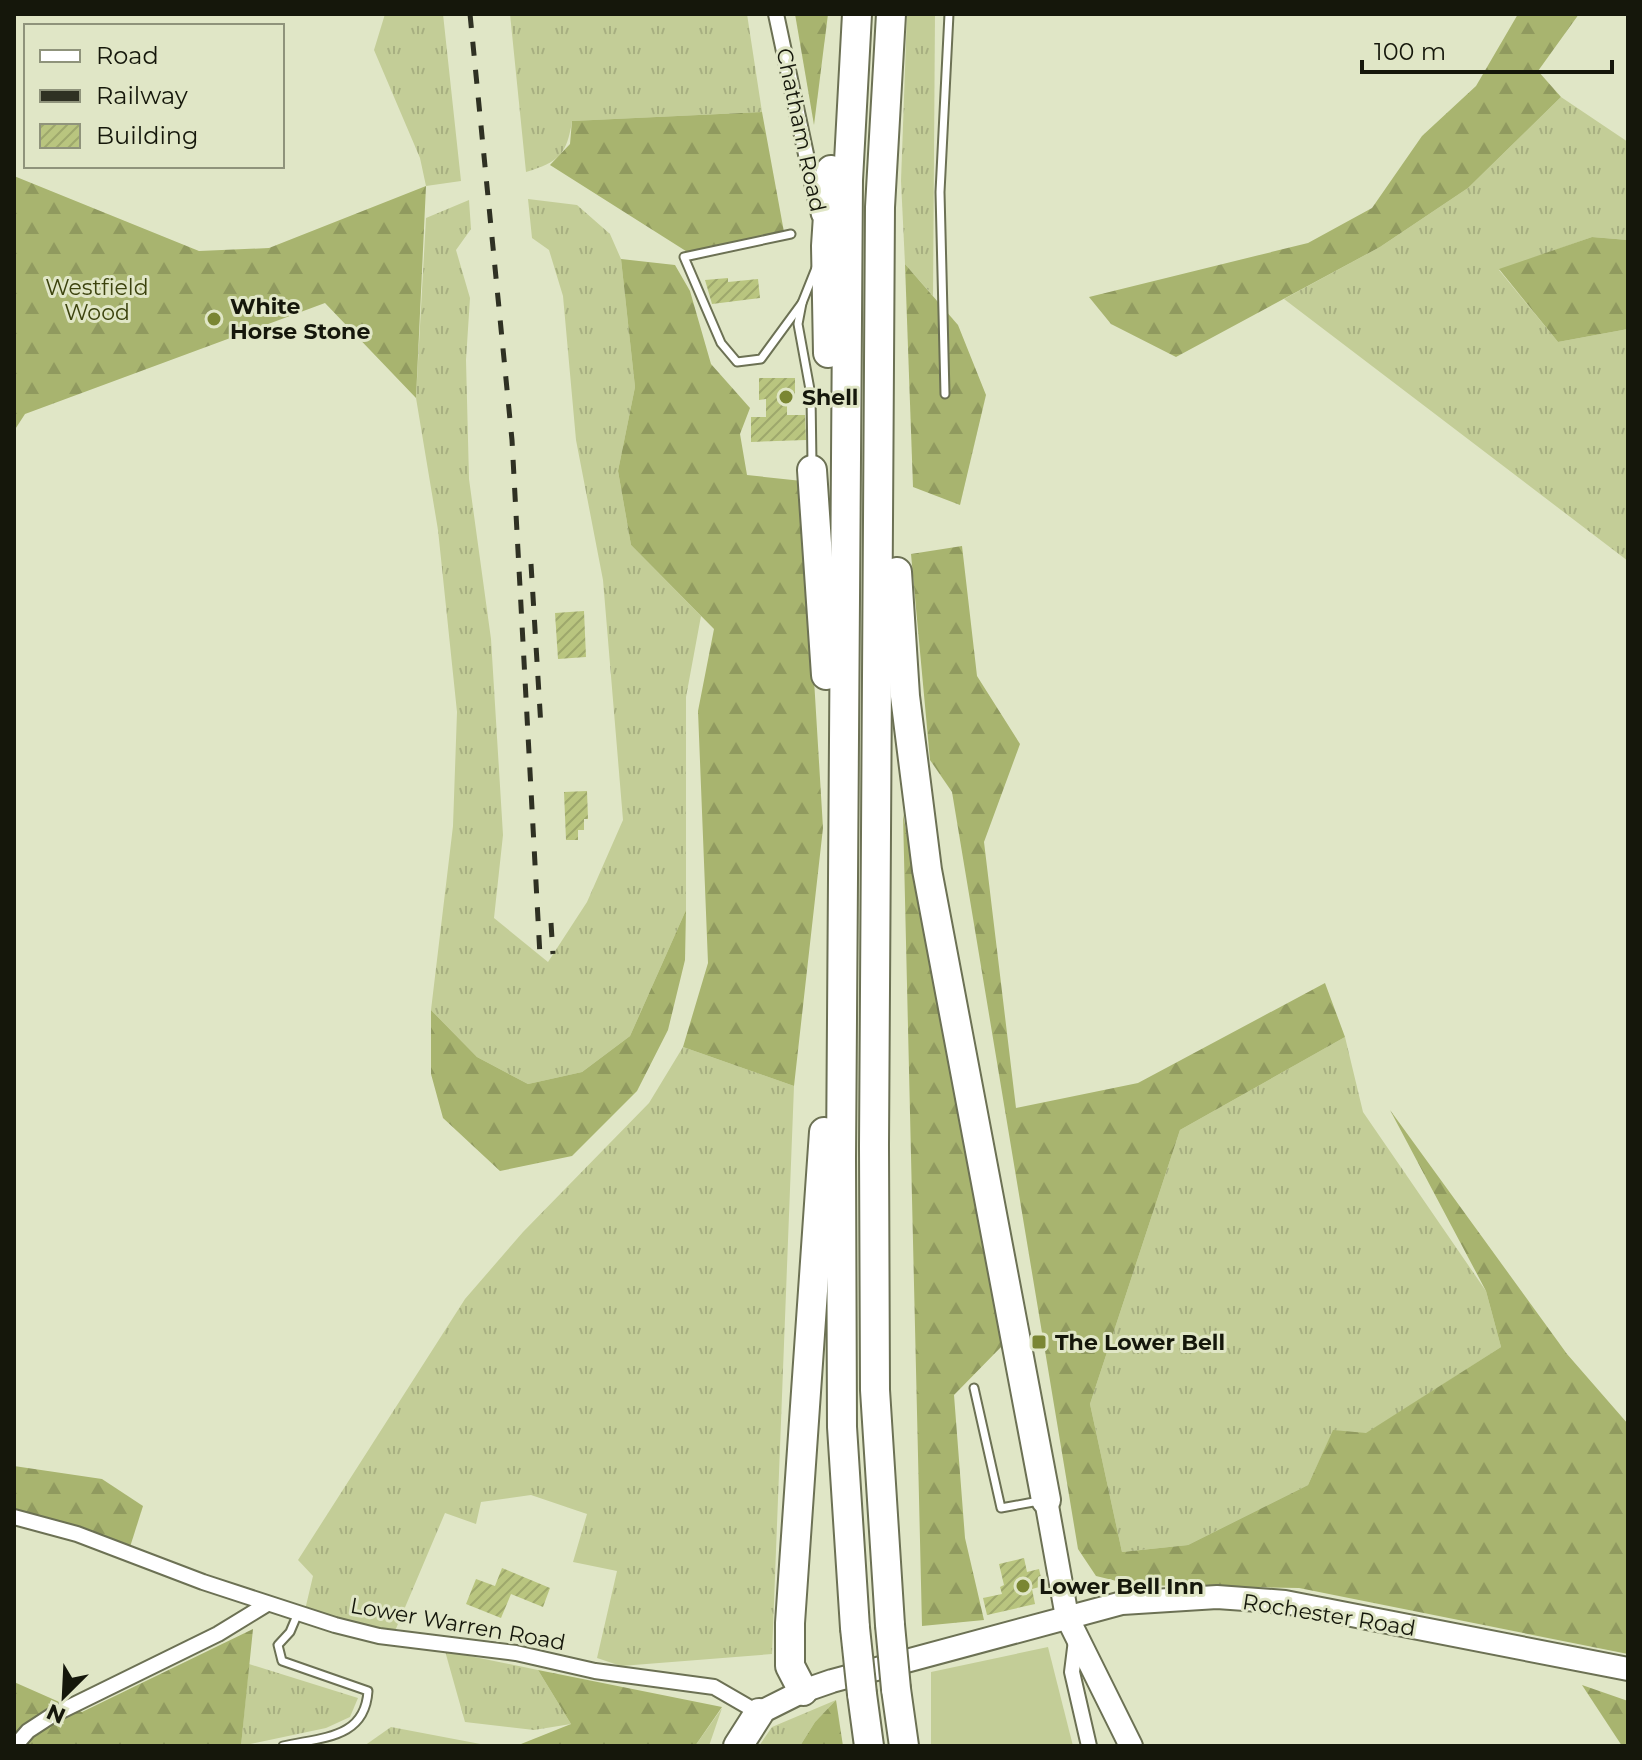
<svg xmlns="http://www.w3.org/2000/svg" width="1642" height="1760" font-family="Montserrat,sans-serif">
<defs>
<pattern id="grass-tufts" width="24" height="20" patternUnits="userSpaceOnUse" patternTransform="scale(2)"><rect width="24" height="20" fill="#c3cd97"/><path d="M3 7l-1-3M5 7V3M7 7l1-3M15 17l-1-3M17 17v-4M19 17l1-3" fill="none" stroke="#a7af81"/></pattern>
<pattern id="forest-firs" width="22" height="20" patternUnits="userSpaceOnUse" patternTransform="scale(2)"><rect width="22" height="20" fill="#a8b46f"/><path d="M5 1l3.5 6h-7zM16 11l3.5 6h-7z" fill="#909a5f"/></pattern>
<pattern id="building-hatch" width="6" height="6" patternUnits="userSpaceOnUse" patternTransform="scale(2)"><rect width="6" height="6" fill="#b9c57f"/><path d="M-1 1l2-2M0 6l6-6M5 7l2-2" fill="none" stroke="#9ea86c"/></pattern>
</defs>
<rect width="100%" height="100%" fill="#e0e6c6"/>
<g fill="url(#grass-tufts)">
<path d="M385,14H443L461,181L426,186L420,158L374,50Z"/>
<path d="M510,14H747L762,112L572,121C567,154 559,162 526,172Z"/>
<path d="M907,14H935L933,296L905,264L901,181Z"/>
<path d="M1561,97L1628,142V240L1592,237L1499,270L1558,342L1628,329V561L1284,299L1380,247L1468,188Z"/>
<path d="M528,199L577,205L610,234L621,259L635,387L618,471L631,545L701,616L686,697V910L630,1036L582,1072L528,1084L477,1057L431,1010L453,826L457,712L438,530L416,398L426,218L469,200L471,229L456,250L470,298L466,360L469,479L491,639L503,835L494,918L548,962L587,902L623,820L603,580L576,440L563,296L549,250L532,238Z"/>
<path d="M1345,1037L1363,1112L1486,1291L1501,1347L1366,1434L1333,1431L1308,1485L1188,1545L1122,1552L1090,1404L1180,1130Z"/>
<path d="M683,1047L794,1086L772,1654L621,1666L597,1658L617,1571L573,1562L587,1514L531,1495L481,1502L476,1524L445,1513L395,1631L305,1610L313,1576L298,1560L465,1299L523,1232L649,1103Z"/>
<path d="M445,1651L538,1670L571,1724L534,1730L465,1722Z"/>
<path d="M249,1664L358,1698L350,1717L326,1728L241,1746Z"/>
<path d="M836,1700L815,1722L800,1746H759L772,1727Z"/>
<path d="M722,1708L709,1746H695Z"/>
<path d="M391,1727L491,1746H364Z"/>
</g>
<g fill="url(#forest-firs)">
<path d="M795,14H828L814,125Z"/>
<path d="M1518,14H1579L1538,71L1561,97L1468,188L1380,247L1176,357L1111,324L1089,297L1308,243L1372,208L1422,136L1476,86Z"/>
<path d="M762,112L784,232L689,253L550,165L570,144L572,121Z"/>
<path d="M14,176L199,251L269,248L426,186L416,398L325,303L25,414L14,431Z"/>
<path d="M1592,237L1628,240V329L1558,342L1499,269Z"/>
<path d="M621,259L675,265L690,291L711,364L750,408L740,434L747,475L802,481L823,828L794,1086L683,1047L708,963L698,711L714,629L631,545L618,471L635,387Z"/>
<path d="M905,264L958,325L986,395L960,505L913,487Z"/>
<path d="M962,546L977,676L1020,744L984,842L1016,1108L1138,1083L1325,983L1345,1037L1180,1130L1090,1404L1122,1552L1188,1545L1308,1485L1333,1430L1366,1433L1501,1347L1486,1291L1390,1110L1567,1354L1628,1424V1654L1299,1588L1133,1585L1096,1576L1078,1549L952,792L930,760L911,554Z"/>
<path d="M903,814L1002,1346L954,1395L965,1538L984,1620L922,1626Z"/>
<path d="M686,910L685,960L668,1030L637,1091L572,1156L500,1171L443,1118L431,1074V1010L477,1057L528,1084L582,1072L630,1036Z"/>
<path d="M14,1466L102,1479L143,1506L130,1547L14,1512Z"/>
<path d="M253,1629L241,1746H14V1682L82,1712Z"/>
<path d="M538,1670L722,1707L695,1746H516L571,1724Z"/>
<path d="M1582,1685L1628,1701V1746H1622Z"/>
<path d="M836,1700L843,1746H800L815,1722Z"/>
</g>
<path fill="#c3cd97" d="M1048,1647L1073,1746H931V1672Z"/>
<g fill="url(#building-hatch)">
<path d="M728,278V282L758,279L760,298L712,304L705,280Z"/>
<path d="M759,378H795V399H787V415H805L806,440L751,442V417H766V399L759,400Z"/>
<path d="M584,611L586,657L558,659L555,613Z"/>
<path d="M587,791L588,819H584V830H578V840H566L564,792Z"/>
<path d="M1024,1558L1027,1572L1039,1569L1043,1586L1032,1589L1035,1604L987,1615L983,1598L1002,1594L1000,1587L1004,1585L999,1564Z"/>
<path d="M502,1568L550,1588L543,1607L511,1594L501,1618L466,1604L476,1579L495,1586Z"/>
</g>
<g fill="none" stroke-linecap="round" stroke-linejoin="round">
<g stroke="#6c7154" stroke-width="11">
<g id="lane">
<path d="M791,234L684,257L721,343L737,362L761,359L802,303"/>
<path d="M945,394L940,192L949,14"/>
<path d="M812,464L811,395L798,324L802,303L816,268"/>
<path d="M974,1388L1001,1508L1039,1501"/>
<path d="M283,1746C322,1737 365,1739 368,1691L282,1661L278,1645L290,1632L298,1613"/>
</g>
</g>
<g stroke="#6c7154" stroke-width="18">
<g id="street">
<path d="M776,14L819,215"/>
<path d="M14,1517L77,1534L203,1582L335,1625L379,1636L516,1653L595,1671L714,1687L759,1713"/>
<path d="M1076,1640L1072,1672L1089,1746"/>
<path d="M15,1746L28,1731L51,1716L218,1634L267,1604"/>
</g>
</g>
<g stroke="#6c7154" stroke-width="26">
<g id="secondary">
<path d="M1046,1500L1067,1617L1131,1746"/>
<path d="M759,1713L803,1691L832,1681L1122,1603L1217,1597L1285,1602L1628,1669"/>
</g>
</g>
<g stroke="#6c7154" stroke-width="32">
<g id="highway">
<path d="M828,353L826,246L831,170"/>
<path d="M812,470L826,675"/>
<path d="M897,572L905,696L927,870L1046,1500"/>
<path d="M890,1625L875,1390L874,1146L880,207L891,14"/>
<path d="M855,1628L842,1427L841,1159L848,180L857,14"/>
<path d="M896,1689L904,1746"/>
<path d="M803,1691L790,1666V1623L824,1132"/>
<path d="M862,1694L869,1746"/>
<path d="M738,1746L759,1713"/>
</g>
</g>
<use href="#lane" stroke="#fff" stroke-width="7"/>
<use href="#street" stroke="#fff" stroke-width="14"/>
<use href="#secondary" stroke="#fff" stroke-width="22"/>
<use href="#highway" stroke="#fff" stroke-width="28"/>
<g stroke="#2f3123" stroke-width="5" stroke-dasharray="14 14" stroke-linecap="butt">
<path d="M470,14L512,440L540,956"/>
<path d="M531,564L541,727"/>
<path d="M551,923L553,954"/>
</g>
<g stroke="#6c7154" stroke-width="32" stroke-linecap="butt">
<g id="highway-bridge">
<path d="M890,1625L896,1689"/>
<path d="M855,1628L862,1694"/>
</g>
</g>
<use href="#highway-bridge" stroke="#fff" stroke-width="28"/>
</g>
<g fill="#7a8633" stroke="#e0e6c6" stroke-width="3">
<circle cx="214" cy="319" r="8"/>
<circle cx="786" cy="397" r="8"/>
<rect x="1031" y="1334" width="16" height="16" rx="4"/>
<circle cx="1023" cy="1586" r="8"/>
</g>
<g text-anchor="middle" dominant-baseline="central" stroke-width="6" stroke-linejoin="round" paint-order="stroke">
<g font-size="22" fill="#15170b" stroke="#e0e6c6">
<text transform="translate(801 130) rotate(78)">Chatham Road</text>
<text transform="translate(1329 1615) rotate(9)">Rochester Road</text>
<text transform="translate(458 1624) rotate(10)">Lower Warren Road</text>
</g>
<g font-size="22" fill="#3c430e" stroke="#e0e6c6">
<text x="97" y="287">Westfield<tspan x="97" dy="25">Wood</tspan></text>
</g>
<g font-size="22" font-weight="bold" fill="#15170b" stroke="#e0e6c6" text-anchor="start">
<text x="230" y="306">White<tspan x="230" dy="25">Horse Stone</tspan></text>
<text x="802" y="397">Shell</text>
<text x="1055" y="1342">The Lower Bell</text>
<text x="1039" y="1586">Lower Bell Inn</text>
</g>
</g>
<rect width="1642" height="1760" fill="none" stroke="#15170b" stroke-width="32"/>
<rect x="24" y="24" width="260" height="144" fill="#e0e6c6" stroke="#8f937b" stroke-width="2"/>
<rect x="40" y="50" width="40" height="12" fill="#ffffff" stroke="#8f937b" stroke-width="2"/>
<text x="96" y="64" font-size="24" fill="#15170b">Road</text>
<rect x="40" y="90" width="40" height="12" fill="#2f3123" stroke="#8f937b" stroke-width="2"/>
<text x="96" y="104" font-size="24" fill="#15170b">Railway</text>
<rect x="40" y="124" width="40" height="24" fill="url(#building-hatch)" stroke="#8f937b" stroke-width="2"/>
<text x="96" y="144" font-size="24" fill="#15170b">Building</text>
<g transform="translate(64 1696) rotate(204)" stroke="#e0e6c6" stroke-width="6" paint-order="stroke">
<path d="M0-6L14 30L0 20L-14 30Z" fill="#15170b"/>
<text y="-12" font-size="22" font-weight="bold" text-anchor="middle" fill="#15170b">N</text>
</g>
<path d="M1362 60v12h250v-12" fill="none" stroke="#15170b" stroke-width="4"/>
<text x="1374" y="60" font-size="24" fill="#15170b" stroke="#e0e6c6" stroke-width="6" paint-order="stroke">100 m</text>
</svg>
